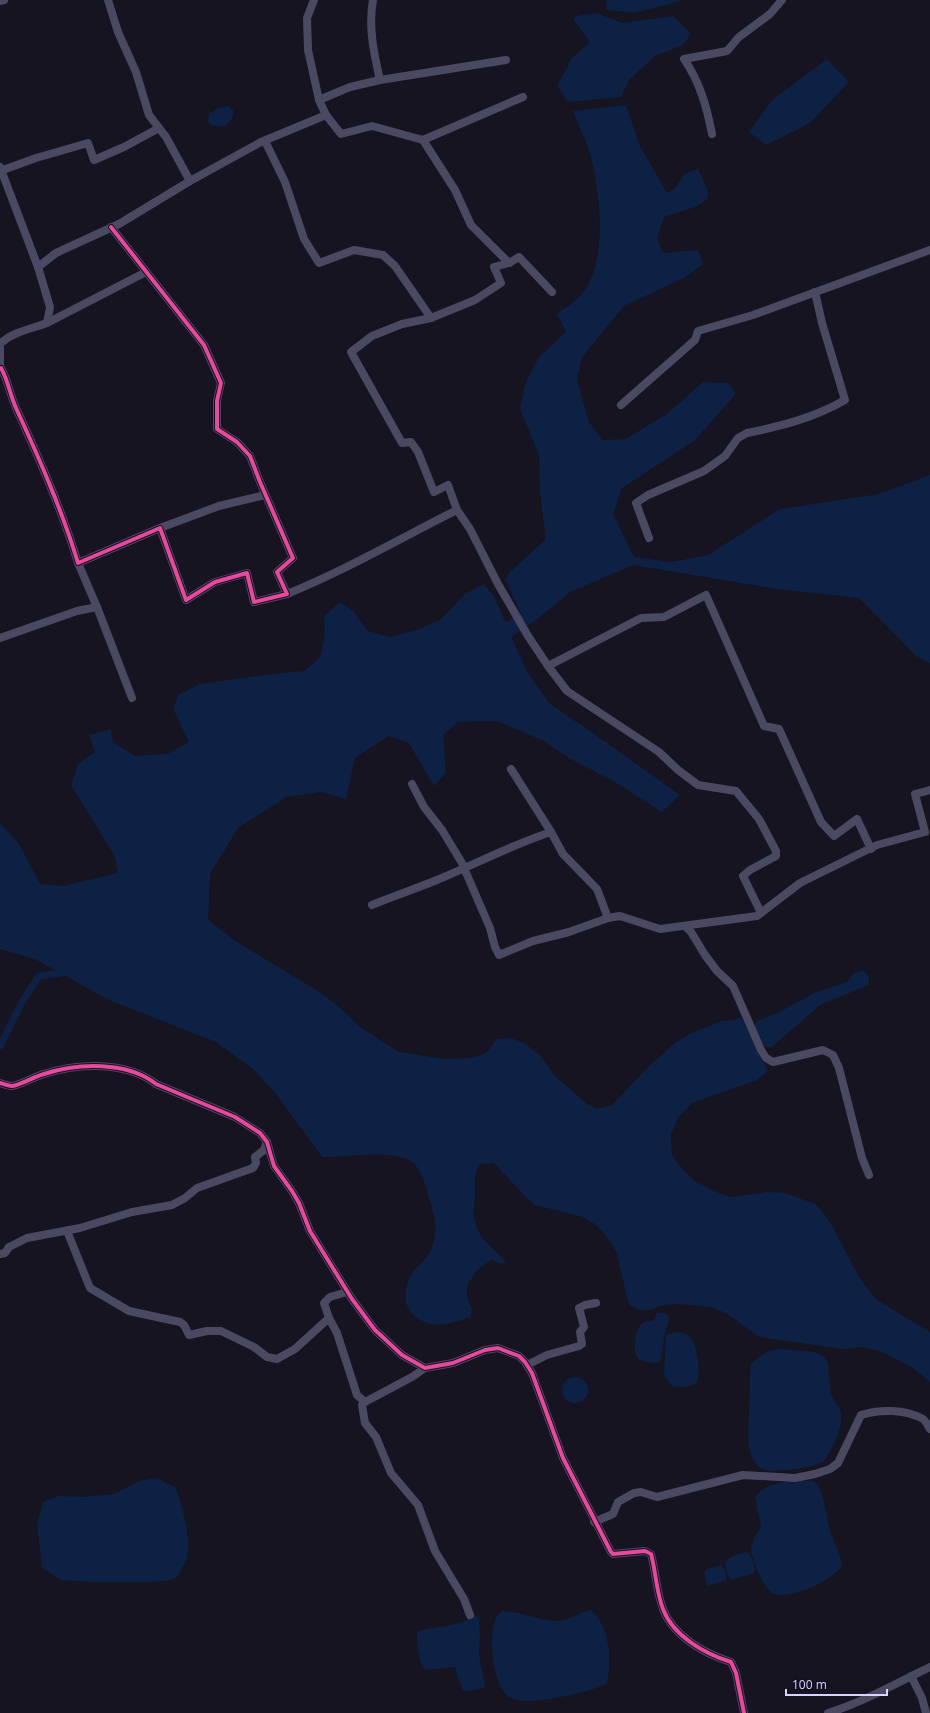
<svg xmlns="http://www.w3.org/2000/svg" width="930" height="1713" font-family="'Open Sans',sans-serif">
<rect width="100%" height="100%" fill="#161421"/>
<g fill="#0d2144">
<path d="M606,0H681L671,4L633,13L607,10Z"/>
<path d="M596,13L622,23L674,16L691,34L683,45L655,56L629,80L621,97L568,102L557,86L572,58L590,42L573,19L576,16Z"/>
<path d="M827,59L849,82L810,123L766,145L749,132L772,100Z"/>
<path d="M626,105L639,144L667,193L675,189L684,174L698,169L708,191L707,199L695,207L664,217L657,239L663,253L698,250L703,264L684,278L624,306L582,357L577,380L589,422L602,440L626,439L668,413L703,382L728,383L736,394L694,441L622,488L613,514L634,557L672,562L708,555L780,509L879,494L930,475V663L916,656L859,598L777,589L633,565L570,592L536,620L511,637L528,673L549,703L610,745L680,795L662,812L613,781L569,758L544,741L497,721L458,722L443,735L446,773L434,786L409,743L389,736L355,758L346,799L321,792L286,797L238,828L210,874L208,920L237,942L324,995L345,1012L360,1027L399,1052L445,1059L471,1058L486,1053L497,1039L511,1038L524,1043L541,1056L553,1074L587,1104L597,1109L612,1105L649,1066L676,1042L690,1034L721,1021L735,1020L741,1016L758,1053L768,1071L757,1080L692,1103L678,1118L671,1134L672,1155L680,1166L695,1181L711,1190L731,1197L767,1192L785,1193L815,1204L823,1212L833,1227L852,1264L861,1280L877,1300L930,1332V1382L913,1368L882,1352L862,1347L843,1349L759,1337L727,1314L712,1307L679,1304L663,1305L649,1310H639L629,1305L616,1251L604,1233L595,1224L583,1217L535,1205L528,1199L494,1163L480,1164C474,1174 475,1183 475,1194C475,1203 472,1212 475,1222C479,1240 495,1249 507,1263H499L491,1260L475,1272C474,1277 471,1279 468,1283C465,1290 468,1303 472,1308L471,1317C450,1323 436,1331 416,1317C401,1307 404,1284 414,1270C419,1265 425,1260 429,1254C435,1244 436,1230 435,1219C431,1205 425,1178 417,1167C403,1146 345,1158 322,1157L277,1095L253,1069L216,1042L109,1000L35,959L0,949V823L19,844L40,884L63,886L118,873L114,855L71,785L78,764L95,752L89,735L111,729L113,742L135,756L167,754L189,742L173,709L178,695L200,684L273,674L304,671L320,657L325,635L324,616L340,602L353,611L368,631L390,637L417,630L440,620L465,594L484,584L494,597L506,623L520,611L505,579L510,572L546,539L540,492L539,455L520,409L526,382L539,357L566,332L557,314C564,308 573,304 579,297C610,265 600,193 590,153C586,139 578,125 573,111Z"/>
<path d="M227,106L233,110C235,124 222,129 211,125L208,121L209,114L216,109Z"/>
<path d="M862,970C868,974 870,978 869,985L820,1005L772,1047H766C761,1041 750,1028 757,1021L779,1012L814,993L847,982L853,974Z"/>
<path d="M657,1313H665L669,1317L664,1338L661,1360C658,1364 654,1363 649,1362C645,1362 641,1361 638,1358C632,1350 635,1330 642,1324C645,1321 650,1321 654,1320Z"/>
<path d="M676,1332C682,1332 688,1334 692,1340C697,1345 702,1378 696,1383C692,1388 678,1387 672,1386L664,1376L666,1335Z"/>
<path d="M780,1349L815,1352L825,1357C830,1368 829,1381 831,1393C833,1401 839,1405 841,1412C844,1428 832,1449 824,1461C812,1467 799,1469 786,1470C782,1470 777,1471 773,1471C744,1471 748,1434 749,1415C750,1397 749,1380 751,1363L768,1351Z"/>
<circle cx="575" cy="1390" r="13"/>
<path d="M157,1478L176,1488C183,1511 191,1534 187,1558C185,1564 180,1571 177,1577L166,1581L150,1582H93L61,1580L42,1568L37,1524L43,1502L58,1496L83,1497L114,1494L139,1481Z"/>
<path d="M813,1481L818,1485L823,1497L830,1531L840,1556L842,1566C831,1581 794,1599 774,1594C765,1592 751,1558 751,1549C752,1540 756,1534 761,1527L755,1497C768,1480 793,1481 813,1481Z"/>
<path d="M745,1552L749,1553C752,1558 756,1566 754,1573L731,1580L727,1573L725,1562L733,1556Z"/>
<path d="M721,1565L725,1570L727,1580L707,1586L704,1572L707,1569Z"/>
<path d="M591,1610C610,1627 612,1659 607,1683C597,1691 541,1702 527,1701C520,1701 515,1700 509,1697C492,1685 488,1636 496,1618C497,1616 500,1613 502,1611C507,1612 513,1612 518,1613C532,1616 546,1622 561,1621C572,1619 580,1612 591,1610Z"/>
<path d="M474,1615L479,1617L480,1638L479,1653L481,1661L479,1662L482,1669L485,1687L484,1688L469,1691L463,1690L456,1672V1667L425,1670C419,1663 416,1641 417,1632C436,1625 458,1628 474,1615Z"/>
</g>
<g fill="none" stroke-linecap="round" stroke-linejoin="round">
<path stroke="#0d2144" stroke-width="7" d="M0,1046L22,1002L39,976L68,972"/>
<g stroke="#4a4962" stroke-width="8">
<path d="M108,0L118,32L136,72L149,115L166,137L190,181"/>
<path d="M373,0C368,27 374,54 380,80"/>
<path d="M0,1L4,0"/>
<path d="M319,100L350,87L380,80L506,60"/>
<path d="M326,115L341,134L372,126L423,140L523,97"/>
<path d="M712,134C707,108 700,82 684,59L727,51L739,37L770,14L782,0"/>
<path d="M423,140L455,190L471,225L509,263L519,257L552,292"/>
<path d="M265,141L285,182L304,239L319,263L354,250L383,255L395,266L431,318L475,300L501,283L494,267L509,263"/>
<path d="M0,167L38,267"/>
<path d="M0,171L36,158L88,143L94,160L124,147L159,128"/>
<path d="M431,318L402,324L372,336L351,352L402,443L411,442L418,452L434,492L448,485L457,510L470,529L498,584L528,636L548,666L567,691L659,752L678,770L698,785L736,791L759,819L776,851V856L750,870L743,876L761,913"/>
<path d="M47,323L146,272"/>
<path d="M0,344C12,332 31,329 47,323L50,307L38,267L56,253L119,224L190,181L261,142L326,115L319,100L308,50L307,18L314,0"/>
<path d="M0,347V369"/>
<path d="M1,368C8,380 10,395 16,408C39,458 62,510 78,563L160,528L186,600L215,582L247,573L254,602L287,594L277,572L293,558L260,482L250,456L237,442L217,429V401L221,383L204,345L111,227"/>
<path d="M621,405L695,340L698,331L753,315L930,250"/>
<path d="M160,528L219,506L265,495"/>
<path d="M649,538L636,503L648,495L704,471L725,456L738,438L747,433C781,426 814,418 845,400L822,323L815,292"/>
<path d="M287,594C346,570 401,538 457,510"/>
<path d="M97,607L132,698"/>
<path d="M0,638L77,611L97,607L78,563"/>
<path d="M548,666L641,618L664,617L706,595L764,726L779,729L821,822L834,836L857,819L871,849"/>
<path d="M511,769L551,832"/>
<path d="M372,905C396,895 421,887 444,877C480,862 514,844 551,832L563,854L597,889L608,918L569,932L533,941L499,955L495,947L490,928L464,868L462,863L442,830L424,807L412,784"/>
<path d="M608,918L620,916L660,929L757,916L800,883L877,845L925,832L915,794L930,790"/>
<path d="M686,927L691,932L705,955L717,971L733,986L761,1050L766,1058L773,1062L823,1050L833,1055L839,1068L862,1158L869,1175"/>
<path d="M0,1083C3,1084 9,1086 12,1086C21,1085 35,1076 44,1074C78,1063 127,1061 156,1084L235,1117L260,1133L267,1142L274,1166L292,1191L299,1203L310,1231L352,1299L375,1330L402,1355L425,1368L453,1363L485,1350L498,1348L519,1356L525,1362L532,1373L563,1458L611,1552L613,1554L645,1551L651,1554C656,1572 656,1591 663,1609C673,1636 705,1654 731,1662L736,1673L744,1713"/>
<path d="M67,1231L90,1288L129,1311L180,1322L184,1325L189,1335L207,1331H221L254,1347L267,1357L277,1359L295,1349L329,1318L337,1333L357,1395L365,1402L412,1377L425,1368"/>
<path d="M0,1254L5,1253L9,1247L27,1238L80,1228L132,1212L172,1205L185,1198L197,1188L253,1168L256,1163L255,1157L264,1150L267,1142"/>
<path d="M329,1318L324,1303L330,1297L347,1292"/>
<path d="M527,1365L547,1355L579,1346L582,1344L580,1332L584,1327L579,1308L585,1305L596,1303"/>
<path d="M365,1402L362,1405L365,1423L376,1437L391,1473L418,1505L435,1551L464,1599L470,1615"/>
<path d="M594,1522L613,1514L618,1502L634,1493L641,1492L657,1497L743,1475L795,1478L815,1474L830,1469L838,1463L861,1415C879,1409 905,1409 923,1419C926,1421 928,1426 930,1429"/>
<path d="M911,1676L922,1698L926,1713"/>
<path d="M828,1713C864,1702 896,1683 930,1667"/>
</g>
<g stroke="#130f26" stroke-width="6">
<g id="cycleway">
<path d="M1,368C8,380 10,395 16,408C39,458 62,510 78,563L160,528L186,600L215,582L247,573L254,602L287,594L277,572L293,558L260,482L250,456L237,442L217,429V401L221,383L204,345L111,227"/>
<path d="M0,1083C3,1084 9,1086 12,1086C21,1085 35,1076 44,1074C78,1063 127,1061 156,1084L235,1117L260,1133L267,1142L274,1166L292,1191L299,1203L310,1231L352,1299L375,1330L402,1355L425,1368L453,1363L485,1350L498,1348L519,1356L525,1362L532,1373L563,1458L611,1552L613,1554L645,1551L651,1554C656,1572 656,1591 663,1609C673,1636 705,1654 731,1662L736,1673L744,1713"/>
</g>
</g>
<use href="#cycleway" stroke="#ed469a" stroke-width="4"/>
</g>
<path d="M786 1689v6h101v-6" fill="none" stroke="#d9d4ff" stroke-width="2"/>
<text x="792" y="1689" font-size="12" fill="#d9d4ff" stroke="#130f26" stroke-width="3" paint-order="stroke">100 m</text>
</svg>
